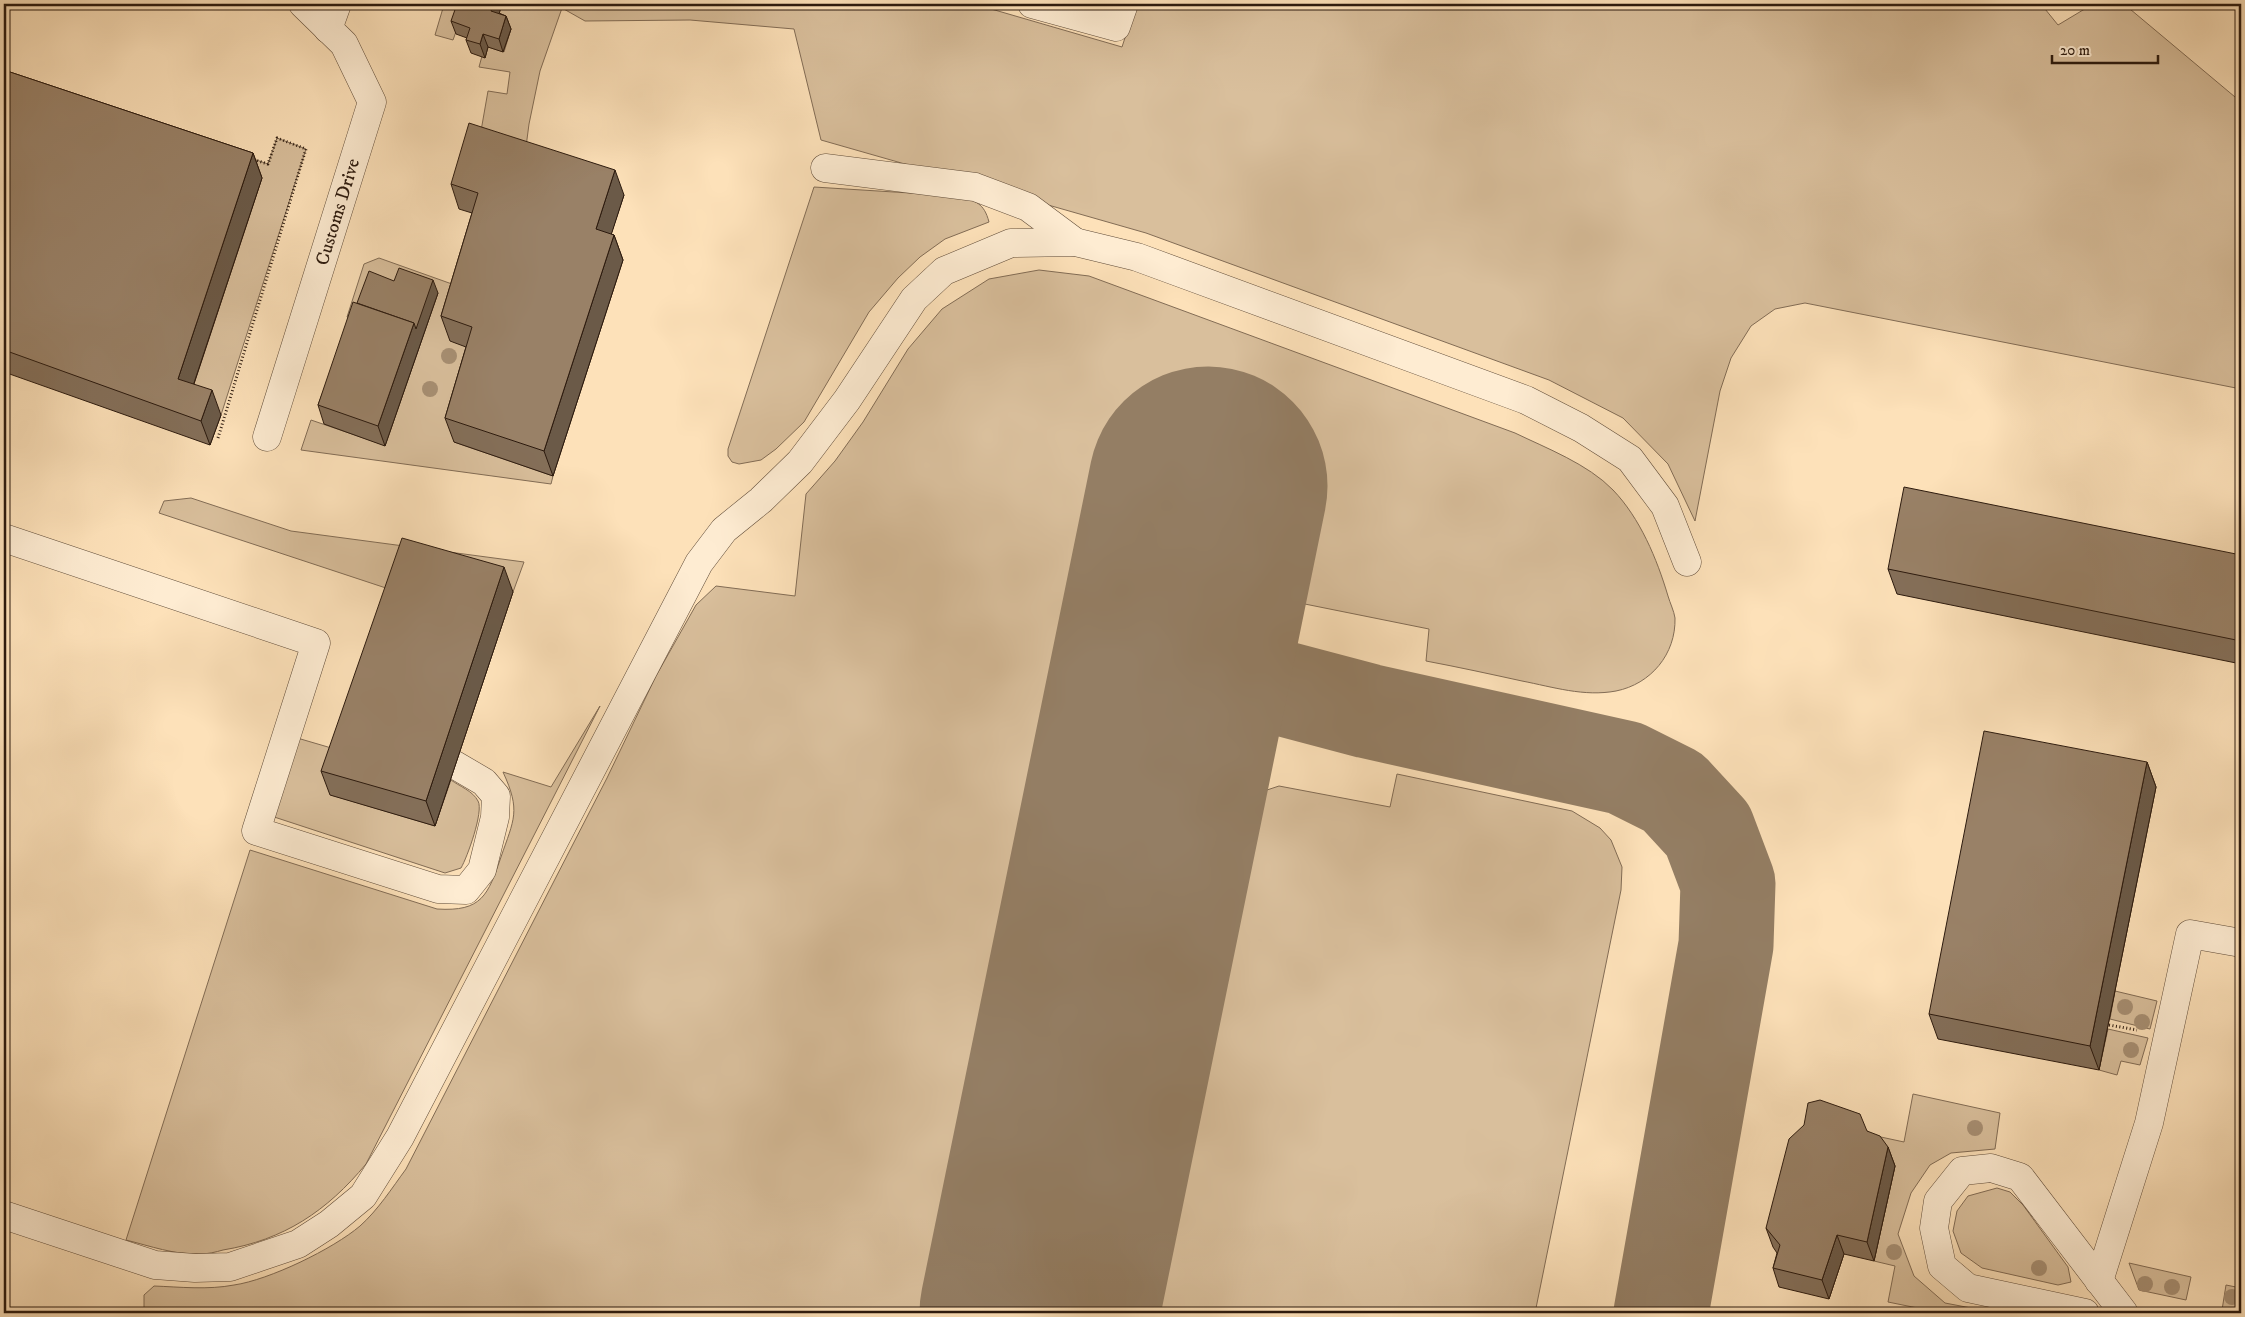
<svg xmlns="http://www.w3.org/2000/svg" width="2245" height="1317" font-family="'IM FELL DW Pica',serif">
<rect width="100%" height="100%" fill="#fde1b9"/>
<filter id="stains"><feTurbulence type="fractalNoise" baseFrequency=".004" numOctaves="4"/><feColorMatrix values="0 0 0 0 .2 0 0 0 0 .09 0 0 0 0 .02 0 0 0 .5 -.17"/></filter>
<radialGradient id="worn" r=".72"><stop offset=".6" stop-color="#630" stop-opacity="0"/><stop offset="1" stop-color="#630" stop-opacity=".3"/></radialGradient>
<g fill="#d9bf9c" stroke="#826c55">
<path d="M432,4H466L453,40L435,35L443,8Z"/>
<path d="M502,4H974L1122,47L1136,4H1759L1761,6L1764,4H2041L2058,25L2093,4H2124L2241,102V389L1805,303L1775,309L1751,326L1731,358L1720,391L1695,521L1668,464L1623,418L1549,380L1146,233L821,140L794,29L690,20L585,21L562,8L540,71L529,124L524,162L478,148L488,91L507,94L510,72L479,67L482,56L488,47L504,52L511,29L496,24Z"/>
<path d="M116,112L268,164L277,138L306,149L221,415L187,404Z"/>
<path d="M814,187L958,196C976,201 984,203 989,222L945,239L920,257L898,278L869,312L804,422L776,449L761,460L739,464L732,462L728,456V449Z"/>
<path d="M379,258L466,289L481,352L454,442L553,476L551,484L301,450L311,420L384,445L360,321L347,317L364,264Z"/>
<path d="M1039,270L1089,276L1515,433C1546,448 1588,464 1613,490C1640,518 1657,559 1668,596C1670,603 1674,611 1675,618C1676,654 1651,684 1616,691C1584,697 1553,687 1522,681C1490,674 1458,667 1426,661L1429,629L1280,599L1302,503L1118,469L944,1313H147L144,1307V1295L154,1286C180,1287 208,1290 234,1285C269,1280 333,1249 360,1226C378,1210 392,1188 406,1169L607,778L656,676L696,605L716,586L795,596L806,494L835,461L863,422L908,349L942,309L989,279Z"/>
<path d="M191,498L291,531L524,562L513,592L401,593L159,513L164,501Z"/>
<path d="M600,706L366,1164C327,1211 284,1240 223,1250C216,1252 208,1254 200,1254C175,1255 150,1246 126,1240L250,850L437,909C482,912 488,895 501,857C514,819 521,811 503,772L551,787Z"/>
<path d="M287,735L345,752L331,795L435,826L451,780C459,786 473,791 478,801C484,811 467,858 461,868L445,873L262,813Z"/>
<path d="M1397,774L1572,811L1600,828L1611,840L1622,867L1621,890L1535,1313H1135L1229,843L1237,822L1248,804L1261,792L1279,786L1390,807Z"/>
<path d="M2115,991L2157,1001L2150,1029L2110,1019Z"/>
<path d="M2108,1029L2148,1038L2140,1065L2121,1061L2117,1075L2099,1070Z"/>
<path d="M1913,1094L2000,1113L1995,1149L1951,1153L1930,1165L1911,1193L1898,1234L1914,1276L1945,1303L1997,1313H1942L1888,1302L1895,1266L1874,1261L1895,1166L1867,1134L1904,1142Z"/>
<path d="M1997,1188L2010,1192L2023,1205L2068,1267L2071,1282L2058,1285L1982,1268L1961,1253L1953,1231L1957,1211L1968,1196Z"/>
<path d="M2129,1263L2191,1277L2186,1300L2139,1290Z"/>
<path d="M2226,1285L2241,1288V1313L2222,1310Z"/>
</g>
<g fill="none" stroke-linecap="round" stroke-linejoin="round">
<path stroke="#947e64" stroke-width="95" d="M1135,842L1155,769L1181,722L1219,694L1262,683L1368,711L1625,768L1673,792L1708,830L1728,883L1726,945L1661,1313"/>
<path stroke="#947e64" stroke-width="239" d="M1039,1313L1208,486"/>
<g stroke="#604c39" stroke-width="29">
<g id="minor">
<path d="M1032,4L1116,27L1124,4"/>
<path d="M328,29L337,4"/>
<path d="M825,168L975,187L1028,207L1075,242"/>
<path d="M267,437L372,102L344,44L303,4"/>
<path d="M4,538L316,643L256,831L438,889L466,890L482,870L495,817L496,796L484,782L455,765"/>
<path d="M4,1215L155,1265L195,1268L230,1267L298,1244L329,1224L363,1196L400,1137L699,563L724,530L761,500L800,462L847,400L914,299L944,271L1011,243L1075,242L1137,257L1526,400L1581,428L1630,459L1665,506L1687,562"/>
<path d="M2099,1281L2149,1123L2190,934L2241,943"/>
<path d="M2085,1313L1968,1288L1942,1266L1934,1228L1938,1201L1962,1171L1991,1168L2020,1177L2124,1313"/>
</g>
</g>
<g stroke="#2c1a0e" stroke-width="3" stroke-dasharray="1 2.5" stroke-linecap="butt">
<path d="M218,438L306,149L277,138L268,164L252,159"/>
<path d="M2109,1025L2137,1030"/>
</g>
<use href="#minor" stroke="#feecd2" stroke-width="28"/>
</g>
<g fill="#a78f73">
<circle cx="449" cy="356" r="8"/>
<circle cx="430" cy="389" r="8"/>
<circle cx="2125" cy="1007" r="8"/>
<circle cx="2142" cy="1022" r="8"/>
<circle cx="2131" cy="1050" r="8"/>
<circle cx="1975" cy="1128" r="8"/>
<circle cx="1894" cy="1252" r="8"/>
<circle cx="2039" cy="1268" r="8"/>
<circle cx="2145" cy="1284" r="8"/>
<circle cx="2172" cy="1287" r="8"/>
<circle cx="2232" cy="1297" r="8"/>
</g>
<g fill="#846f59" stroke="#2c1a0e">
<path d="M499,13L506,16L511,29L503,52L488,47L485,58L471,53L466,40L467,38L456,34L451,21Z"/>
<path d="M4,70L253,153L262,178L194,384L221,415L210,445L4,372Z"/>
<path d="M451,184L624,195L611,234L614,235L623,260L553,476L454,442L445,418L466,347L450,341L441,316L472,213L459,209Z"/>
<path d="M438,293L385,446L324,424L318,405L357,303Z"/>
<path d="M2241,555V664L1897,594L1888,569Z"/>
<path d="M513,592L435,826L330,795L321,771Z"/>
<path d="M2147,762L2156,787L2099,1070L1938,1039L1929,1014Z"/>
<path d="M1867,1131L1888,1147L1895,1166L1874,1261L1844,1254L1829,1299L1779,1287L1773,1268L1777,1253L1773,1247L1766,1228Z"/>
</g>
<g fill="#6b5a48" stroke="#2c1a0e">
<path d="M493,4H502L496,24L491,11Z"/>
<path d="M506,16L511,29L503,52L499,39Z"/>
<path d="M483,34L488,47L485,58L480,44Z"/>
<path d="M253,153L262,178L187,404L178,379Z"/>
<path d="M615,170L624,195L605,254L596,229Z"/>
<path d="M614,235L623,260L553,476L544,451Z"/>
<path d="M433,280L438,293L385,446L378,426L414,323Z"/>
<path d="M212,390L221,415L210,445L201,421Z"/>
<path d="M504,567L513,592L435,826L426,801Z"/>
<path d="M2147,762L2156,787L2099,1070L2090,1046Z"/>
<path d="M1888,1147L1895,1166L1874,1261L1867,1242Z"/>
<path d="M1837,1235L1844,1254L1829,1299L1822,1280Z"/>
</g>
<g fill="#998167" stroke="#2c1a0e">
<path d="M457,4H493L491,11L506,16L499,39L483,34L480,44L466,40L470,28L451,21Z"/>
<path d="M4,70L253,153L178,379L212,390L201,421L4,350Z"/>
<path d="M469,123L615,170L596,229L614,235L544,451L445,418L472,327L441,316L478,193L451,184Z"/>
<path d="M399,268L433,280L416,329L414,323L357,303L369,271L394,281Z"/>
<path d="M353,302L414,323L378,426L318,405Z"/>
<path d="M1904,487L2241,555V641L1888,569Z"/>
<path d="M402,538L504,567L426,801L321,771Z"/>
<path d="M1984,731L2147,762L2090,1046L1929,1014Z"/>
<path d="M1820,1100L1860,1114L1867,1131L1880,1136L1888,1147L1867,1242L1837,1235L1822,1280L1773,1268L1780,1245L1766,1228L1789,1139L1804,1125L1808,1103Z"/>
</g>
<g text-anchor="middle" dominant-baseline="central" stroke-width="4" stroke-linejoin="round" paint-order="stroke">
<g font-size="19" fill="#2c1a0e" stroke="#feecd2">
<text transform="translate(338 212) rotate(-73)">Customs Drive</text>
</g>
</g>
<rect width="2245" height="1317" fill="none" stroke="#fde1b9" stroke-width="20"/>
<rect x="5" y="5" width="2235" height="1307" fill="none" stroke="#2c1a0e" stroke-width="2.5"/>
<rect x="10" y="10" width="2225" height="1297" fill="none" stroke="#2c1a0e"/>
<path d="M2052 55v8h106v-8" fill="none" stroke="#2c1a0e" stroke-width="2.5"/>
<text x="2060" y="55" font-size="15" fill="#2c1a0e" stroke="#feecd2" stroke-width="4" paint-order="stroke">20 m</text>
<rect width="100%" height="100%" filter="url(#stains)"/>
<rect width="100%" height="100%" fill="url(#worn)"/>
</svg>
